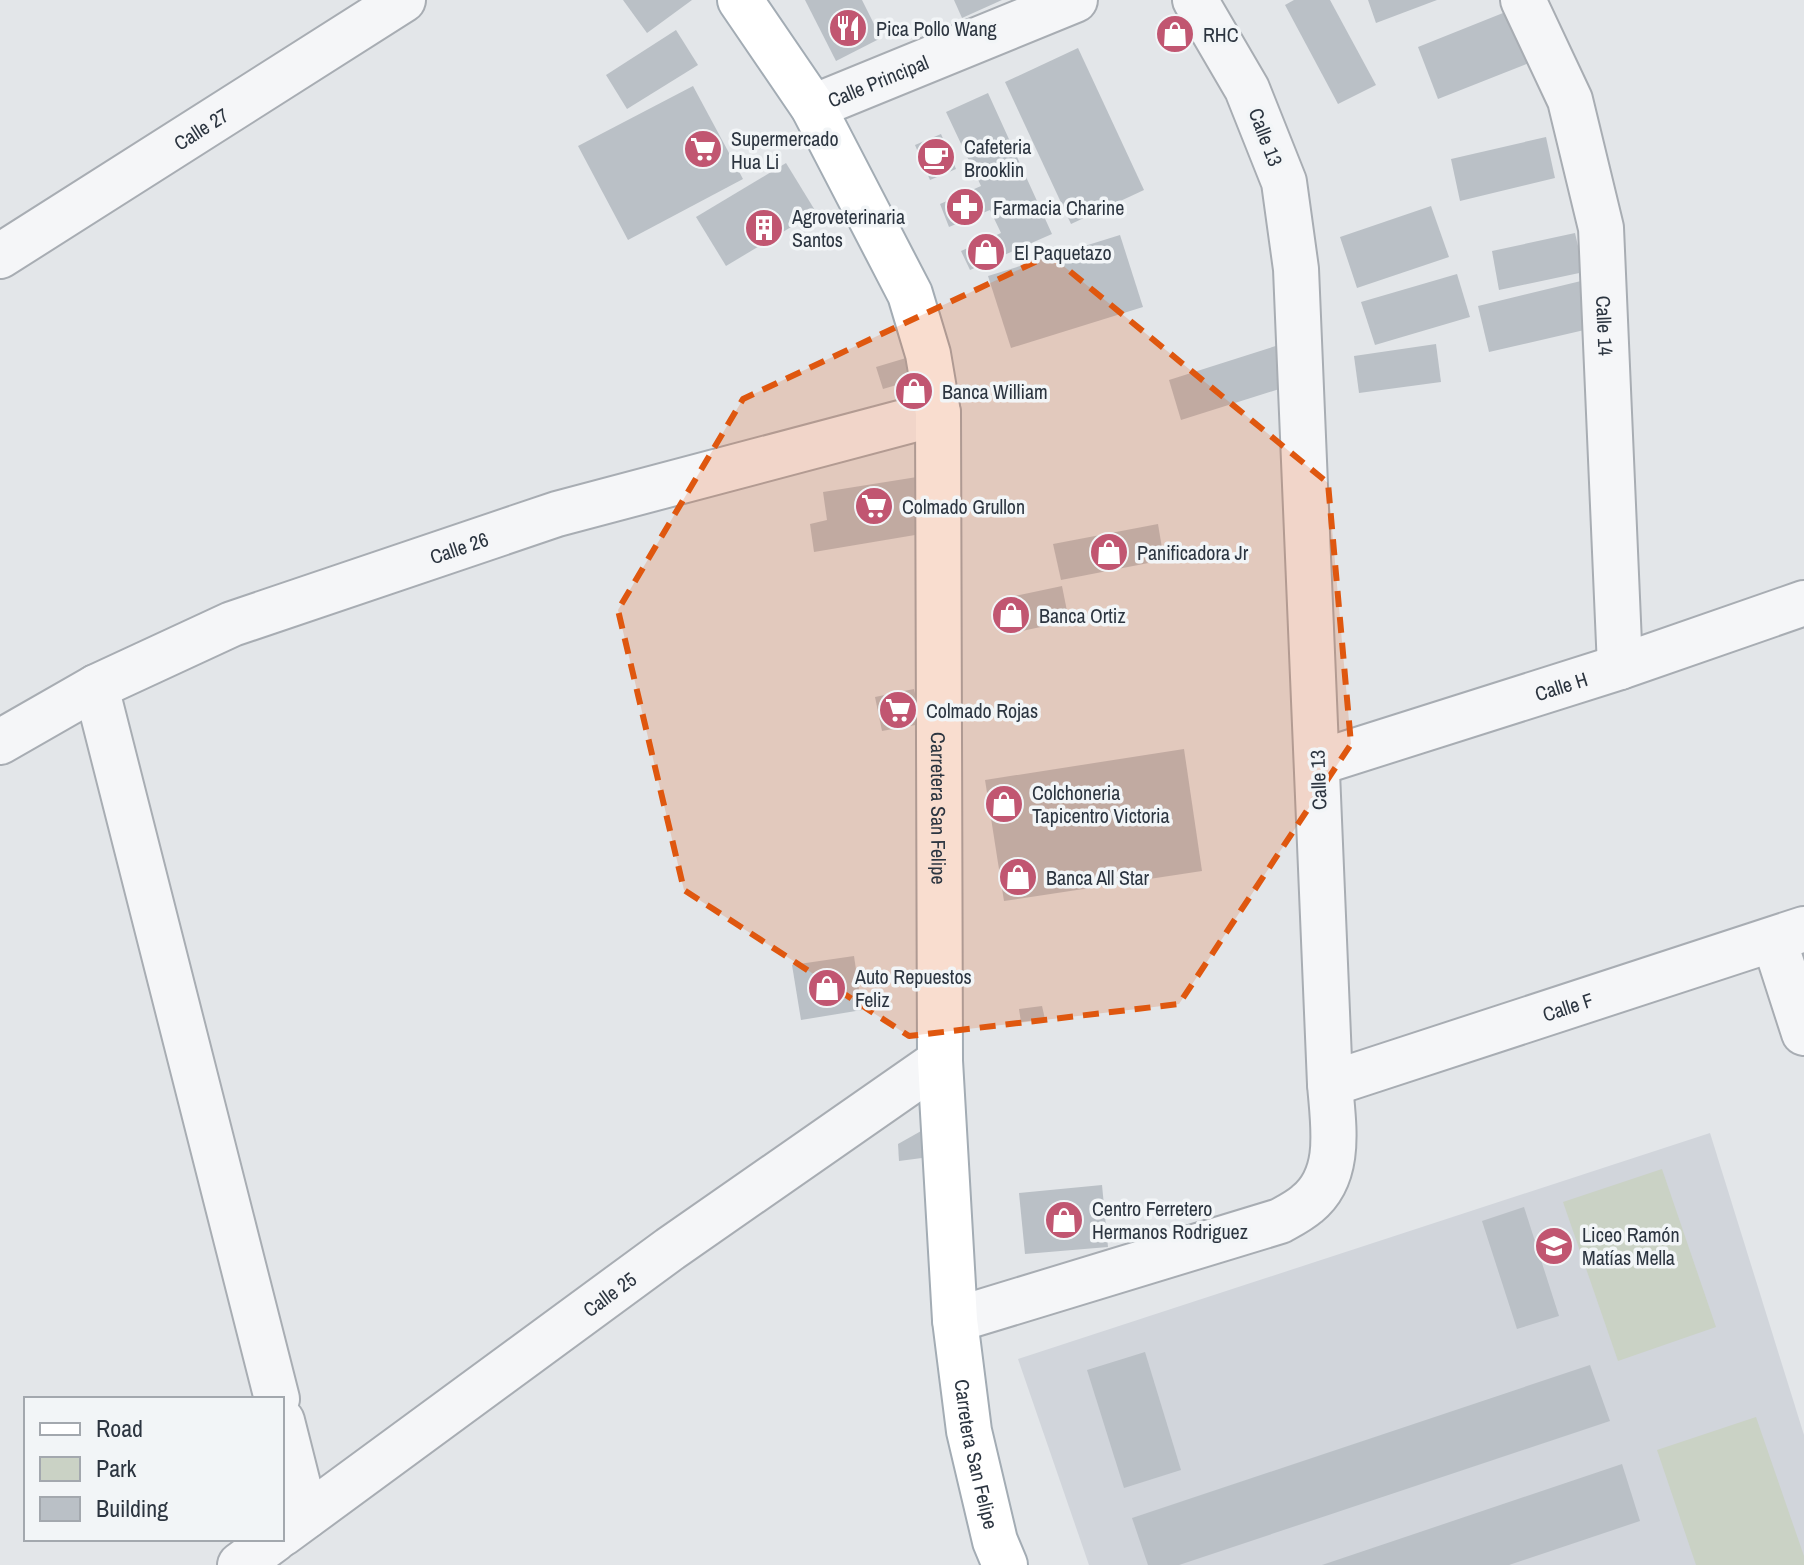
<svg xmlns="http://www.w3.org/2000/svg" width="1804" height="1565" font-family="'Archivo Narrow',sans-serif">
<rect width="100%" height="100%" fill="#e3e6e9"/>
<path fill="#d1d5db" d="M1710,1133L1804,1435V1565H1089L1018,1359Z"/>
<g fill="#cad2c5">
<path d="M1662,1169L1716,1327L1618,1361L1563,1202Z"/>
<path d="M1756,1417L1804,1556V1565H1696L1657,1450Z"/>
</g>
<g fill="#bac0c6">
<path d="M623,0H692L647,33Z"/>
<path d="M805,0H862L881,38L836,61Z"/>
<path d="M954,0H1002L962,18Z"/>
<path d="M1294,0H1330L1376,85L1338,104L1285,5Z"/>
<path d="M1368,0H1437L1376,23Z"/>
<path d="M1508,11L1529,63L1438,99L1418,47Z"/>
<path d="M1185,18L1194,37L1165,50L1157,31Z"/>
<path d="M676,30L698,65L627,109L606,75Z"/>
<path d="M1078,48L1144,190L1071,224L1005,82Z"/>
<path d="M693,86L743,179L628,240L578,146Z"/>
<path d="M988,93L1052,234L970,270L961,251L1001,233L990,210L949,227L940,204L981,186L946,112Z"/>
<path d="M941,134L956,169L930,180L915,145Z"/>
<path d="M1546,137L1555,178L1460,201L1451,159Z"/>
<path d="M786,163L816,212L726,266L696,217Z"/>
<path d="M1431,206L1449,257L1357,288L1340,237Z"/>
<path d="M1575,233L1584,272L1499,290L1492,251Z"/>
<path d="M1120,235L1143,307L1011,348L988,276Z"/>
<path d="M1457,274L1470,317L1375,345L1361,302Z"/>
<path d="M1581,281L1593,328L1489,352L1478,306Z"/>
<path d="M1282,344L1295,384L1181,420L1169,380Z"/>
<path d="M1436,344L1441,382L1359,393L1354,356Z"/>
<path d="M916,355L928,398L905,403L900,384L883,389L876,367Z"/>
<path d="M917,477L927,533L814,552L810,524L827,520L823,492Z"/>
<path d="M1158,524L1164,560L1061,580L1053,544Z"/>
<path d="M1062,586L1069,621L1008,634L1001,599Z"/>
<path d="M914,689L921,724L882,731L875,697Z"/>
<path d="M1184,749L1202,871L1004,901L985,780Z"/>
<path d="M854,956L862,1010L801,1020L792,965Z"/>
<path d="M1042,1006L1045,1019L1021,1022L1019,1009Z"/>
<path d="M930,1126L945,1155L899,1161L898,1144Z"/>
<path d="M1102,1185L1108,1247L1025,1254L1019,1193Z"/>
<path d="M1524,1207L1559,1316L1517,1329L1482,1221Z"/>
<path d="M1145,1352L1181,1470L1124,1488L1087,1370Z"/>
<path d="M1590,1365L1610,1421L1179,1565H1148L1132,1518Z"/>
<path d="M1622,1464L1640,1521L1509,1565H1322Z"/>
</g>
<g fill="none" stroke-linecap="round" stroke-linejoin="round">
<g stroke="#a8adb3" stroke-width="48">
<g id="street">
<path id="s1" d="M1523,0L1570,100L1601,228L1620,667"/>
<path id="s2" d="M813,107L1075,0"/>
<path id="s3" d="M0,256L403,0"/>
<path d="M96,687L277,1399"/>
<path id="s4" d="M0,742L96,687L232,624L557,514L938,413"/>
<path id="s5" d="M1317,763L1620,667L1804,603"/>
<path d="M1774,940L1804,1033"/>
<path id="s6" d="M1330,1084L1804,929"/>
<path d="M955,1320L1280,1221C1289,1216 1299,1211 1307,1204C1343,1175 1333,1124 1330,1084L1296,269L1284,182L1247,89L1195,0"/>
<path d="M282,1421L306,1516"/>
<path id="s7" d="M282,1534L670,1249L940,1061"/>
<path d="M240,1565L275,1539"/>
</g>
</g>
<g stroke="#a3acb4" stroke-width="48">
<g id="primary">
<path id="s8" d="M740,0L813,107L910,294L928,354L938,413L940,1061L955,1320L969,1431L995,1541L1005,1565"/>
</g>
</g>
<use href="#street" stroke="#f5f6f8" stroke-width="44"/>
<use href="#primary" stroke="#fff" stroke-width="44"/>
</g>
<path fill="#df570f" fill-opacity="0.2" stroke="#df570f" stroke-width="6" stroke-dasharray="16 10" stroke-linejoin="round" d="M1050,255L1328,483L1351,744L1179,1004L909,1036L684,890L618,610L743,399Z"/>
<defs>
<g id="restaurant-disc" transform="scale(2)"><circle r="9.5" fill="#c15671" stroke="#f2f5f7"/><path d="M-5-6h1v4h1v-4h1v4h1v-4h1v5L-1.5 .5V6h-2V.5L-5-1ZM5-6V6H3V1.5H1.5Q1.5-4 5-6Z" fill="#fff"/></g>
<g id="shop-disc" transform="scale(2)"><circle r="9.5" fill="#c15671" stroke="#f2f5f7"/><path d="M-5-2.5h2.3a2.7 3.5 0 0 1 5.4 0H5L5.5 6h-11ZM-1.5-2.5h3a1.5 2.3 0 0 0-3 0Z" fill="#fff"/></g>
<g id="supermarket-disc" transform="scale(2)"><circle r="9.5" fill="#c15671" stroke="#f2f5f7"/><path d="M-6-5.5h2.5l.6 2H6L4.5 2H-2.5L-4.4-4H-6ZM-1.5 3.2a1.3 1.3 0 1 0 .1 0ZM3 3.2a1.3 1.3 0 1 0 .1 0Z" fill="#fff"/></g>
<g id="cafe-disc" transform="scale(2)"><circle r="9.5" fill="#c15671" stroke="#f2f5f7"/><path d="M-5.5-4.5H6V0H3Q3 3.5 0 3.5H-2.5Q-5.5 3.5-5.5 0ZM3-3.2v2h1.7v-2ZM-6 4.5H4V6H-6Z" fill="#fff"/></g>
<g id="pharmacy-disc" transform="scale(2)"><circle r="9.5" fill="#c15671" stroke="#f2f5f7"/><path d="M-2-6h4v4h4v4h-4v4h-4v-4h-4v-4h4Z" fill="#fff"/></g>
<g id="building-disc" transform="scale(2)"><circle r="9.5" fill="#c15671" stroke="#f2f5f7"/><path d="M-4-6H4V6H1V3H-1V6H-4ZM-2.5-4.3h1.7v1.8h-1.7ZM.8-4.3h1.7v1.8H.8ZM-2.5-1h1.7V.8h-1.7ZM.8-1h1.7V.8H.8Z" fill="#fff"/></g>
<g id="school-disc" transform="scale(2)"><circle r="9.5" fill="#c15671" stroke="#f2f5f7"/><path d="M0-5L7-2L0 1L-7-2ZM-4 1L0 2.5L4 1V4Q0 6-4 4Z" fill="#fff"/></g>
</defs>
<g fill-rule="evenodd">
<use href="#restaurant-disc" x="848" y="28"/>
<use href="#shop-disc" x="1175" y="34"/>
<use href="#supermarket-disc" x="703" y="149"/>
<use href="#cafe-disc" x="936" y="157"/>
<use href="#pharmacy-disc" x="965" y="207"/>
<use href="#building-disc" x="764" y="228"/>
<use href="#shop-disc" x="986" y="252"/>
<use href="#shop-disc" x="914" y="391"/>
<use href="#supermarket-disc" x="874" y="506"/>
<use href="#shop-disc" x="1109" y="552"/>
<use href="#shop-disc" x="1011" y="615"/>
<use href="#supermarket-disc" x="898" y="710"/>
<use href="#shop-disc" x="1004" y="804"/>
<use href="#shop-disc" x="1018" y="877"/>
<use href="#shop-disc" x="827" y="988"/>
<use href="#shop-disc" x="1064" y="1220"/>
<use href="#school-disc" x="1554" y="1246"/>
</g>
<g text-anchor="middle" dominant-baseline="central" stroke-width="7" stroke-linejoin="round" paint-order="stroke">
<g font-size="20" fill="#2c3540" stroke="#f2f5f7" text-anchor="start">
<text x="876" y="28">Pica Pollo Wang</text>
<text x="1203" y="34">RHC</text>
<text x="731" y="138">Supermercado<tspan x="731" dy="23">Hua Li</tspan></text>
<text x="964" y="146">Cafeteria<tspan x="964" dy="23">Brooklin</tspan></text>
<text x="993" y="207">Farmacia Charine</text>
<text x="792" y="216">Agroveterinaria<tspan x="792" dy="23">Santos</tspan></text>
<text x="1014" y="252">El Paquetazo</text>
<text x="942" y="391">Banca William</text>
<text x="902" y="506">Colmado Grullon</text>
<text x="1137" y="552">Panificadora Jr</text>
<text x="1039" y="615">Banca Ortiz</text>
<text x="926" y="710">Colmado Rojas</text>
<text x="1032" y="792">Colchoneria<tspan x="1032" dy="23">Tapicentro Victoria</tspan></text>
<text x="1046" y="877">Banca All Star</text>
<text x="855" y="976">Auto Repuestos<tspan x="855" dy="23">Feliz</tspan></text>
<text x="1092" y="1208">Centro Ferretero<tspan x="1092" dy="23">Hermanos Rodriguez</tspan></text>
<text x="1582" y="1234">Liceo Ramón<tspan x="1582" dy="23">Matías Mella</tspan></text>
</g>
<g font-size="20" fill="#2c3540" stroke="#f2f5f7">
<text stroke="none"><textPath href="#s2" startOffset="70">Calle Principal</textPath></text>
<text stroke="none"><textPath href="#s3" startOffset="238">Calle 27</textPath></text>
<text transform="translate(1266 137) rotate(69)">Calle 13</text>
<text stroke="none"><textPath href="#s1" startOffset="340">Calle 14</textPath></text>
<text stroke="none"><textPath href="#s4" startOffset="500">Calle 26</textPath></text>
<text stroke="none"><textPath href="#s5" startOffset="256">Calle H</textPath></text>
<text transform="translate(1318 780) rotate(-92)">Calle 13</text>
<text stroke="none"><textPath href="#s8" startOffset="858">Carretera San Felipe</textPath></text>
<text stroke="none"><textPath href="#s6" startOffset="250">Calle F</textPath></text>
<text stroke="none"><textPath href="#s7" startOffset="406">Calle 25</textPath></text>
<text stroke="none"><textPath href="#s8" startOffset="1506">Carretera San Felipe</textPath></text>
</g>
</g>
<rect x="24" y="1397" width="260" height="144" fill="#f2f5f7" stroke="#a3a8ae" stroke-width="2"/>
<rect x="40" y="1423" width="40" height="12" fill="#ffffff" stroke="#a3a8ae" stroke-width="2"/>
<text x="96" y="1437" font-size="24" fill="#2c3540">Road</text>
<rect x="40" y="1457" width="40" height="24" fill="#cad2c5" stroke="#a3a8ae" stroke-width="2"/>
<text x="96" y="1477" font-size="24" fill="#2c3540">Park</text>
<rect x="40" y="1497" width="40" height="24" fill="#bac0c6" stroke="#a3a8ae" stroke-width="2"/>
<text x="96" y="1517" font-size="24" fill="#2c3540">Building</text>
</svg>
